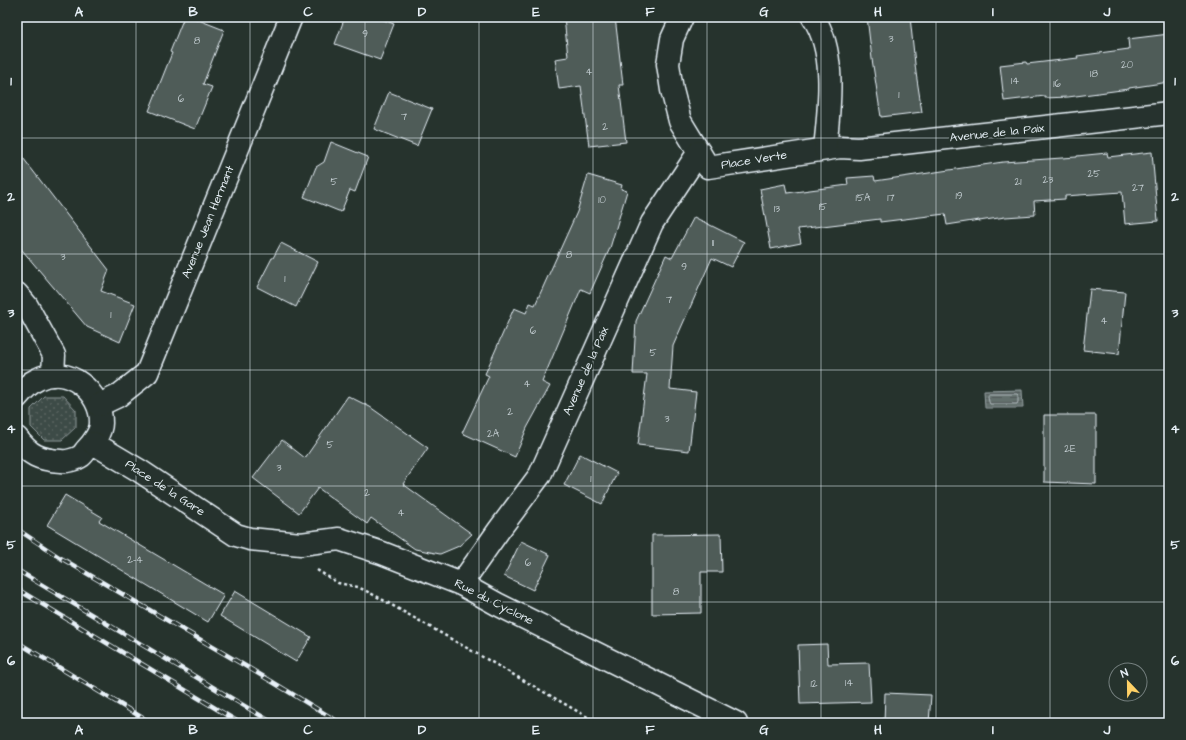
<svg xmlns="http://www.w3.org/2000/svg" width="1186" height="740" font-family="'Architects Daughter',sans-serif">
<defs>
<pattern id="green-dots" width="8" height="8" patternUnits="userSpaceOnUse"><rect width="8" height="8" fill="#3e4b47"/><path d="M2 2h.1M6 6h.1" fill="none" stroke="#5a6562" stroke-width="1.8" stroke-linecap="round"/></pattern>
<pattern id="water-rules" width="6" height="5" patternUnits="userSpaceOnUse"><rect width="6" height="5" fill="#636f6d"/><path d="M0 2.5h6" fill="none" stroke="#535a5a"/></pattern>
</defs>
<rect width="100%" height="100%" fill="#26332d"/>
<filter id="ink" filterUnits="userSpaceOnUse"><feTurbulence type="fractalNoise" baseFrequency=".025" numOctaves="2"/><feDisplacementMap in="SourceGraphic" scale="8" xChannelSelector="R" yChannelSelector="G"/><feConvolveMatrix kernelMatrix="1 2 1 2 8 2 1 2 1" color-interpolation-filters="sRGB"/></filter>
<g filter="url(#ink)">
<path fill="url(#green-dots)" stroke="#939ea0" d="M44,396H63L76,410V427L62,440H44L31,427V409Z"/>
<path fill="url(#water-rules)" stroke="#98a3a5" d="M1022,390L1023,408H985L984,391Z"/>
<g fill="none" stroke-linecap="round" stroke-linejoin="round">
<path stroke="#b3bdc0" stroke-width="1" d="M990,394H1017L1018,395V402L1017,404H990L989,402L988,396Z"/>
</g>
<g fill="#505c59" stroke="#e8f1f8">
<path d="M184,17H191L224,30L203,84L212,87L195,129L149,111L172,53L170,52Z"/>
<path d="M345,17H376L394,24L380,60L335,44Z"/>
<path d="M564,17H615L623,85H619L626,142L589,146L581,86L559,89L555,59L568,57Z"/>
<path d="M867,17H910L916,73L922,112L881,117L872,59Z"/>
<path d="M1169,34V82L1129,88V89L1068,97L1045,98V96L1004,101L1000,65L1026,62L1027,64L1078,58L1077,56L1129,49L1128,39Z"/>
<path d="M389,92L432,109L417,146L374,129Z"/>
<path d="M331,142L368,157L355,192L350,190L341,212L304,197L316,167L324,162Z"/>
<path d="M17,150L109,270L101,291L135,304L120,342L87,327L17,244Z"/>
<path d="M1152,152L1158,221L1125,224L1122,192L1065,196V199L1034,201L1035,215L1005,217L979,221V220L947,225L945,214L880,222V219L798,229L801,243L771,249L760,189L785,184L787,193L848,185L847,178L874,176L875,181L1003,162L1077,157V156L1107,153L1108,157Z"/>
<path d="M588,175L622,185L621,189L627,191L610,248L590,293L581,289L542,382L550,386L527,428L515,457L462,433L489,376L485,374L514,308L526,313L530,303L535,305L577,212Z"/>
<path d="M694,217L744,242L731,267L712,258L673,346L670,389L696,392L689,451L638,445L647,374H633L636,321L666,255L672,258Z"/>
<path d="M281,243L318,262L296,307L257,287L272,258H273Z"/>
<path d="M1090,289L1125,292L1119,354L1083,350Z"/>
<path d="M348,396L370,407L428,448L403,484L472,534L459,546L440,554L415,549L371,518L367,524L318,488L299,513L253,478L282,440L305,458Z"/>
<path d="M1044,415H1096V484L1044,482Z"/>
<path d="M580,454L617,473L602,504L564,485Z"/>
<path d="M65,495L102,517L99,521L224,595L208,622L47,525Z"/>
<path d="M721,534L722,572H701V613L652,614V535Z"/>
<path d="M521,541L550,555L533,590L504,576Z"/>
<path d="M235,591L311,637L296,662L220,616Z"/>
<path d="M827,644L828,664L869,663L871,702L800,704L798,645Z"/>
<path d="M885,693L931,695L929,723H884Z"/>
</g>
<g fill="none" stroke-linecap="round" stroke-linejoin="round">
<g stroke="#e8f1f8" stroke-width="25">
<g id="minor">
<path d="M682,17L672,39L668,64L672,90L680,121L708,167L840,147L859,148L1169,113"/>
<path d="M813,17C837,52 829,109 825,149"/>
<path d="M17,294L27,306L54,355L53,375"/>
<path d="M17,397C23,390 29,383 38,379C67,364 102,392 101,423C101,432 93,443 87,449C85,451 83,455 81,456C77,459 66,462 61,461C40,460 29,455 17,438"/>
<path d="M99,405L118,396L147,373L291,17"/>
<path d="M93,443L140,471L236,535L250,539L301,544L339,539L382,553L461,584L497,604L736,723"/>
<path d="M461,584L499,530L540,475L652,223L699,152"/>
</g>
</g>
<path stroke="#e8f1f8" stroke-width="2.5" stroke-dasharray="3 3" stroke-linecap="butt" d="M317,570L338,583L358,587L376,596L598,723"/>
<use href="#minor" stroke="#26332d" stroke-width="22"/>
<g stroke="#e8f1f8" stroke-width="4.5">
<g id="rail">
<path d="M17,529L59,557L271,681L340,723"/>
<path d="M17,570L273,723"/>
<path d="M17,589L240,723"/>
<path d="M17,642L151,723"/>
</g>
</g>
<use href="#rail" stroke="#26332d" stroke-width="3" stroke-dasharray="9" stroke-linecap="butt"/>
</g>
</g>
<path fill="none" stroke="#e8f1f8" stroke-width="1" stroke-opacity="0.55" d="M136,17V723M250,17V723M365,17V723M479,17V723M593,17V723M707,17V723M821,17V723M936,17V723M1050,17V723M17,138H1169M17,254H1169M17,370H1169M17,486H1169M17,602H1169"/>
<g text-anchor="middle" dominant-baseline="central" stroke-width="4" stroke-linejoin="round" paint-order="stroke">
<g font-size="10" fill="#c2ccd0">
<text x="365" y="34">9</text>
<text x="891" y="39">3</text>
<text x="197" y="41">8</text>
<text x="1127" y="65">20</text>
<text x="589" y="72">4</text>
<text x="1094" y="74">18</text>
<text x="1015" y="81">14</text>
<text x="1057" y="84">16</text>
<text x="899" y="95">1</text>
<text x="181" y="99">6</text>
<text x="404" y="117">7</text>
<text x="605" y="127">2</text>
<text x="1094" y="174">25</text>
<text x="1048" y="180">23</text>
<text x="334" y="182">5</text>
<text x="1018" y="182">21</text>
<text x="1138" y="188">27</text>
<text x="959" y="196">19</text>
<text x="863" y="198">15A</text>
<text x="891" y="198">17</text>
<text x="602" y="200">10</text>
<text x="823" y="207">15</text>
<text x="777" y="209">13</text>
<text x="713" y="243">11</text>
<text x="569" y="255">8</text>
<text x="63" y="257">3</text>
<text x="684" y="267">9</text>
<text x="285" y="279">1</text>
<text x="669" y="300">7</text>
<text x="111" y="315">1</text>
<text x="1104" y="321">4</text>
<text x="533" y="331">6</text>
<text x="653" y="353">5</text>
<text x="527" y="384">4</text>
<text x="510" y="412">2</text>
<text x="667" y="419">3</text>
<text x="493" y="434">2A</text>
<text x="330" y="445">5</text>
<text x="1070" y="449">2E</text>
<text x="279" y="468">3</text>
<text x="591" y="479">1</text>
<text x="367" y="493">2</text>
<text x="401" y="513">4</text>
<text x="135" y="560">2-4</text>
<text x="528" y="563">6</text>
<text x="676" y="592">8</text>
<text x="849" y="683">14</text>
<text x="814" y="684">12</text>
</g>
<g font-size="12" fill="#e8f1f8" stroke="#26332d">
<text transform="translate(997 133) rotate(-6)">Avenue de la Paix</text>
<text transform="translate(754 160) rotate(-9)">Place Verte</text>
<text transform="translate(208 222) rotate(-68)">Avenue Jean Hermant</text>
<text transform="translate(586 371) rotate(-66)">Avenue de la Paix</text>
<text transform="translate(165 488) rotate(33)">Place de la Gare</text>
<text transform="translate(494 602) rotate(27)">Rue du Cyclone</text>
</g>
</g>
<rect width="1186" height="740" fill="none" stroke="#26332d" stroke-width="44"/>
<g transform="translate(1128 682) rotate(338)"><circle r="19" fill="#26332d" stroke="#747f7e"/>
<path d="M0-3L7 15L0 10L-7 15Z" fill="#ffd166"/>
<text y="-6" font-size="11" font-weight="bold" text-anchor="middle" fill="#e8f1f8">N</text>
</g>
<rect x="22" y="22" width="1142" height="696" fill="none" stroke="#e8f1f8" stroke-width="1.5"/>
<g font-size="13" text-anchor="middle" font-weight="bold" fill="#e8f1f8">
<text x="79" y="16">A</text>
<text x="193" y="16">B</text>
<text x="308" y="16">C</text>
<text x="422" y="16">D</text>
<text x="536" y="16">E</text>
<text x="650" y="16">F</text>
<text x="764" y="16">G</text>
<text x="878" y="16">H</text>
<text x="993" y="16">I</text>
<text x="1107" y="16">J</text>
<text x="11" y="85">1</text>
<text x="1175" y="85">1</text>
<text x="11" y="201">2</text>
<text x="1175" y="201">2</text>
<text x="11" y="317">3</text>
<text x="1175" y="317">3</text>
<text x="11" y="433">4</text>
<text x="1175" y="433">4</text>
<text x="11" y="549">5</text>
<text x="1175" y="549">5</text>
<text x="11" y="665">6</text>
<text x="1175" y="665">6</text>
<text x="79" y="734">A</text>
<text x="193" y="734">B</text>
<text x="308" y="734">C</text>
<text x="422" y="734">D</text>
<text x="536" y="734">E</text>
<text x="650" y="734">F</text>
<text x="764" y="734">G</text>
<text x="878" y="734">H</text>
<text x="993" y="734">I</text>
<text x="1107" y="734">J</text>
</g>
</svg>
